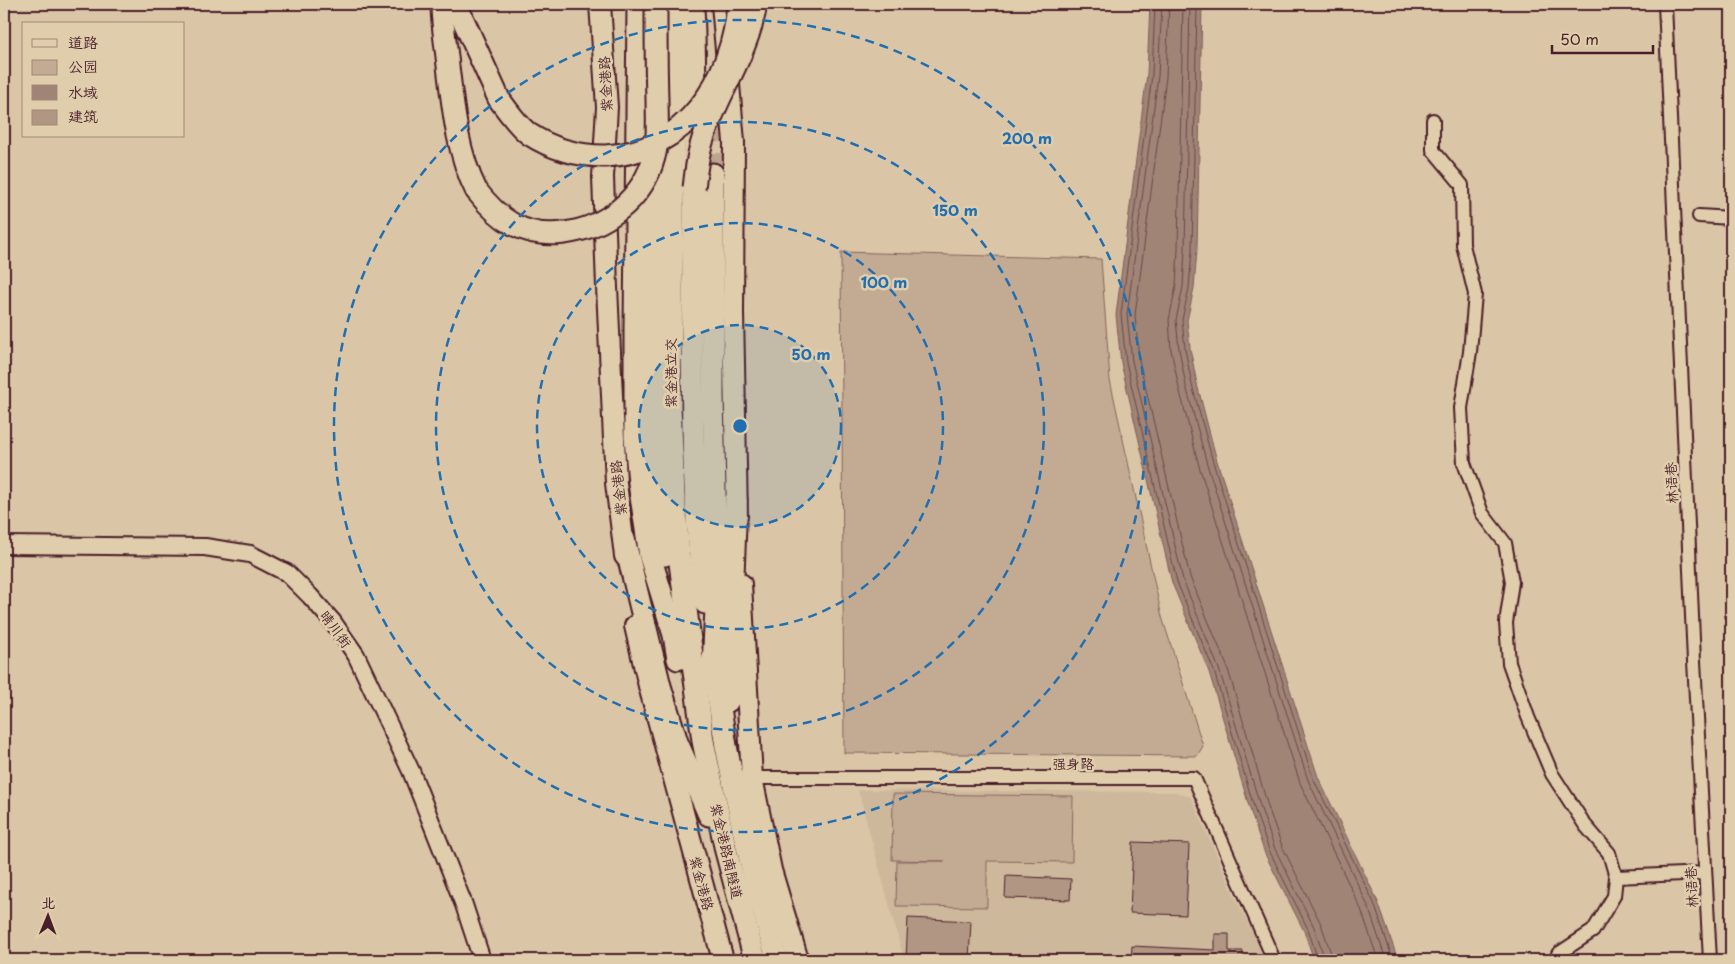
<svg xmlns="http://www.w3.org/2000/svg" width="1735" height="964" font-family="'Playpen Sans','LXGW WenKai TC',sans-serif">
<rect width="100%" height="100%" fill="#dac6a6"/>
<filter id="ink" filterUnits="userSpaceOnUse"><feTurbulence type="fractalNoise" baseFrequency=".02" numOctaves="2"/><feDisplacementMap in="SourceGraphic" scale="10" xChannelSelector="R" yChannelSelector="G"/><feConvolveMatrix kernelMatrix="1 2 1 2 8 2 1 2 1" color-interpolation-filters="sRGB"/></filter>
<g filter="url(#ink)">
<path fill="#ceb89c" d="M858,790L1175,792L1191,797L1236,899L1266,960H904Z"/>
<g fill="#c3aa92" stroke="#86645e">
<path d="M841,252L1101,259L1110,380L1162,617L1203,746L1197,756L844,753Z"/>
<path d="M893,794L1073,796L1072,862L987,861V907L896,906L897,861H945L892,860Z"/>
</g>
<path fill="#a08476" stroke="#7e5c58" d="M1150,4H1202L1197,250L1194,288L1187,321L1190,348L1197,384L1217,461L1318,777L1378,902L1398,960H1314L1304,931L1265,854L1252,816L1209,672L1172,583L1121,363L1116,315L1147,74Z"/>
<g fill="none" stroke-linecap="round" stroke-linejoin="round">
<g stroke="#6c4749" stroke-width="1">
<path d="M1155,4L1152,75L1121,314L1126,362L1177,582L1214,671L1256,814L1270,852L1308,929L1318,960"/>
<path d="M1162,4L1158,76L1127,315L1132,361L1183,580L1219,669L1262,812L1275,849L1314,927L1325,960"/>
<path d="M1169,4L1166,77L1135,315L1139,360L1190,577L1227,666L1269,810L1282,846L1321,924L1331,953L1332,960"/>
<path d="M1183,4L1178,249L1176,286L1169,320L1171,350L1179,388L1199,466L1300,783L1361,909L1378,960"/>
<path d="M1190,4L1185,249L1183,287L1176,320L1179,349L1186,386L1207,464L1308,780L1368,906L1386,960"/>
<path d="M1197,4L1192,250L1189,288L1182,320L1185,349L1192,385L1213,462L1313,778L1374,903L1393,960"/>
</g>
</g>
<g fill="#b19783" stroke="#4a1f2b">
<path d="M1133,842L1189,844L1186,915L1130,913Z"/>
<path d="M1006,876L1071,879L1070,900L1005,898Z"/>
<path d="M908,918L971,921L969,960L906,959Z"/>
<path d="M1215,934H1229V951H1243V960H1131L1132,946L1215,950Z"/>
</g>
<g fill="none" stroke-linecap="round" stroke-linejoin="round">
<path stroke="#bda58d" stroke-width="21" stroke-dasharray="21 11" stroke-linecap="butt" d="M713,174L715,112"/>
<g stroke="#4a1f2b" stroke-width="16">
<g id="minor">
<path d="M1665,4L1694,661L1710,960"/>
<path d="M1433,120V150L1462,185L1463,245L1475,294L1470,352L1461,408L1464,463L1482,513L1505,543L1512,582L1506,623L1509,663L1528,717L1552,774L1585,825L1609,853L1616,877L1614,896L1593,931L1558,954L1556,960"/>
<path d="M1699,216L1731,218"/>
<path d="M752,778H1194L1274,960"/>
<path d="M1616,877L1705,873"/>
</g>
</g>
<g stroke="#4a1f2b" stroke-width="20">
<path id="tertiary" d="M4,545L205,547L250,554L287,573L310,596L333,622L356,655L411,771L464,905L482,960"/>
</g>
<g stroke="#4a1f2b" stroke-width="24">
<g id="primary">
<path d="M600,4L607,107L603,177L607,287L616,483L625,556"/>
<path d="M722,4L734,142L733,313L737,517"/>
<path d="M741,584L752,778L771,870L798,960"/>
<path d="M635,626L649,686L723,960"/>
</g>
</g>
<g stroke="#4a1f2b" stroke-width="25">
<g id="trunk">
<path d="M442,4C442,24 446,45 448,66C453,107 457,152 476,190"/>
<path d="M456,4L499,99"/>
<path d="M638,4L635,331V437L639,483L650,556L674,635L678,659"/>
<path d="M673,4L675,93L670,406L674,496L679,555L703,741L726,851L755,960"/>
<path d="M693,4C701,204 680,404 705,603"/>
<path d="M655,156C653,265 648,375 656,483C658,507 662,531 665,555"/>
<path d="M713,174V394L717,591L713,665L726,746L742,825L756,885L777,960"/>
<path d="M624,539L660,686L677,742L709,815"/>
<path d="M728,701L736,500"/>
</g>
</g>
<use href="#minor" stroke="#e0cdab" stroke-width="12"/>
<use href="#tertiary" stroke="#e0cdab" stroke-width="16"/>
<use href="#primary" stroke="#e0cdab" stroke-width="20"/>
<use href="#trunk" stroke="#e0cdab" stroke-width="21"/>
<g stroke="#4a1f2b" stroke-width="25" stroke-linecap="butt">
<g id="trunk-bridge">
<path d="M499,99C508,111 517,125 529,134C552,149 577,156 605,156C686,153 733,78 738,4"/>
<path d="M694,188C696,173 697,157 702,142C717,94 748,54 756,4"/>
<path d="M476,190C499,220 524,238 564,233C605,228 643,199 654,157C659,140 657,116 657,99C656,67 656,36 656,4"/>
</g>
</g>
<use href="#trunk-bridge" stroke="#e0cdab" stroke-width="21"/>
</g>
</g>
<circle cx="740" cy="426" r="101" fill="#1f6fb2" fill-opacity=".12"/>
<g fill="none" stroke="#1f6fb2" stroke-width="2.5" stroke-dasharray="9 6">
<circle cx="740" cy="426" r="101"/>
<circle cx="740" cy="426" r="203"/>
<circle cx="740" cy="426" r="304"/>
<circle cx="740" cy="426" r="406"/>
</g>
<g text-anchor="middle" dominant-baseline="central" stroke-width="5" stroke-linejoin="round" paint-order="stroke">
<g font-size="14" fill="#4a1f2b" stroke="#e0cdab">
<text transform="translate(605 84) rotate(-93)">紫金港路</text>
<text transform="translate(670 373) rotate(-90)">紫金港立交</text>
<text transform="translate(1671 483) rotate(-93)">林语巷</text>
<text transform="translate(618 488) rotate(-96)">紫金港路</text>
<text transform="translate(336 629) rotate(53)">晴川街</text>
<text x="1073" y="763">强身路</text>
<text transform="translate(727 851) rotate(77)">紫金港路南隧道</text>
<text transform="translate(702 883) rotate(75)">紫金港路</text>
<text transform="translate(1691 887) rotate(-93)">林语巷</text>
</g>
</g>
<circle cx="740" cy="426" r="8" fill="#1f6fb2" stroke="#e0cdab" stroke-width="2.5"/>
<g font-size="15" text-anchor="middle" font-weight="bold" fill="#1f6fb2" stroke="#e0cdab" stroke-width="5" stroke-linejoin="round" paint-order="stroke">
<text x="1027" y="144">200 m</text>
<text x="955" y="216">150 m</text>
<text x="884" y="288">100 m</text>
<text x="811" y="360">50 m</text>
</g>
<rect width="1735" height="964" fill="none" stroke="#e0cdab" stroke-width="20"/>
<rect x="10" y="10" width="1715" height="944" fill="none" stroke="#4a1f2b" stroke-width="2" filter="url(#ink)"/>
<rect x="22" y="22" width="162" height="115" fill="#e0cdab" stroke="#a48778"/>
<rect x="32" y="39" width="25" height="8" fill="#e0cdab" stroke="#a48778"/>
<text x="68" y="48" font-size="15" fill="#4a1f2b">道路</text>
<rect x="32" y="60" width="25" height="15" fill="#c3aa92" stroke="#a48778"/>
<text x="68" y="72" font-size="15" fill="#4a1f2b">公园</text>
<rect x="32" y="85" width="25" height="15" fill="#a08476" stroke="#a48778"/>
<text x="68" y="98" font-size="15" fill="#4a1f2b">水域</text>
<rect x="32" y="110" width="25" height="15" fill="#b19783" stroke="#a48778"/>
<text x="68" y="122" font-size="15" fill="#4a1f2b">建筑</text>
<g transform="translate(48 916) rotate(1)" stroke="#e0cdab" stroke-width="4" paint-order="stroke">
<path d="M0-4L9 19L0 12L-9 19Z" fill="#4a1f2b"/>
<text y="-8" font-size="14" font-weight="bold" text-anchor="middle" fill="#4a1f2b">北</text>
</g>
<path d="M1552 45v8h101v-8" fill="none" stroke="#4a1f2b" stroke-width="2.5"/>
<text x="1560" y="45" font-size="15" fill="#4a1f2b" stroke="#e0cdab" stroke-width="4" paint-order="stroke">50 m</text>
</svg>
